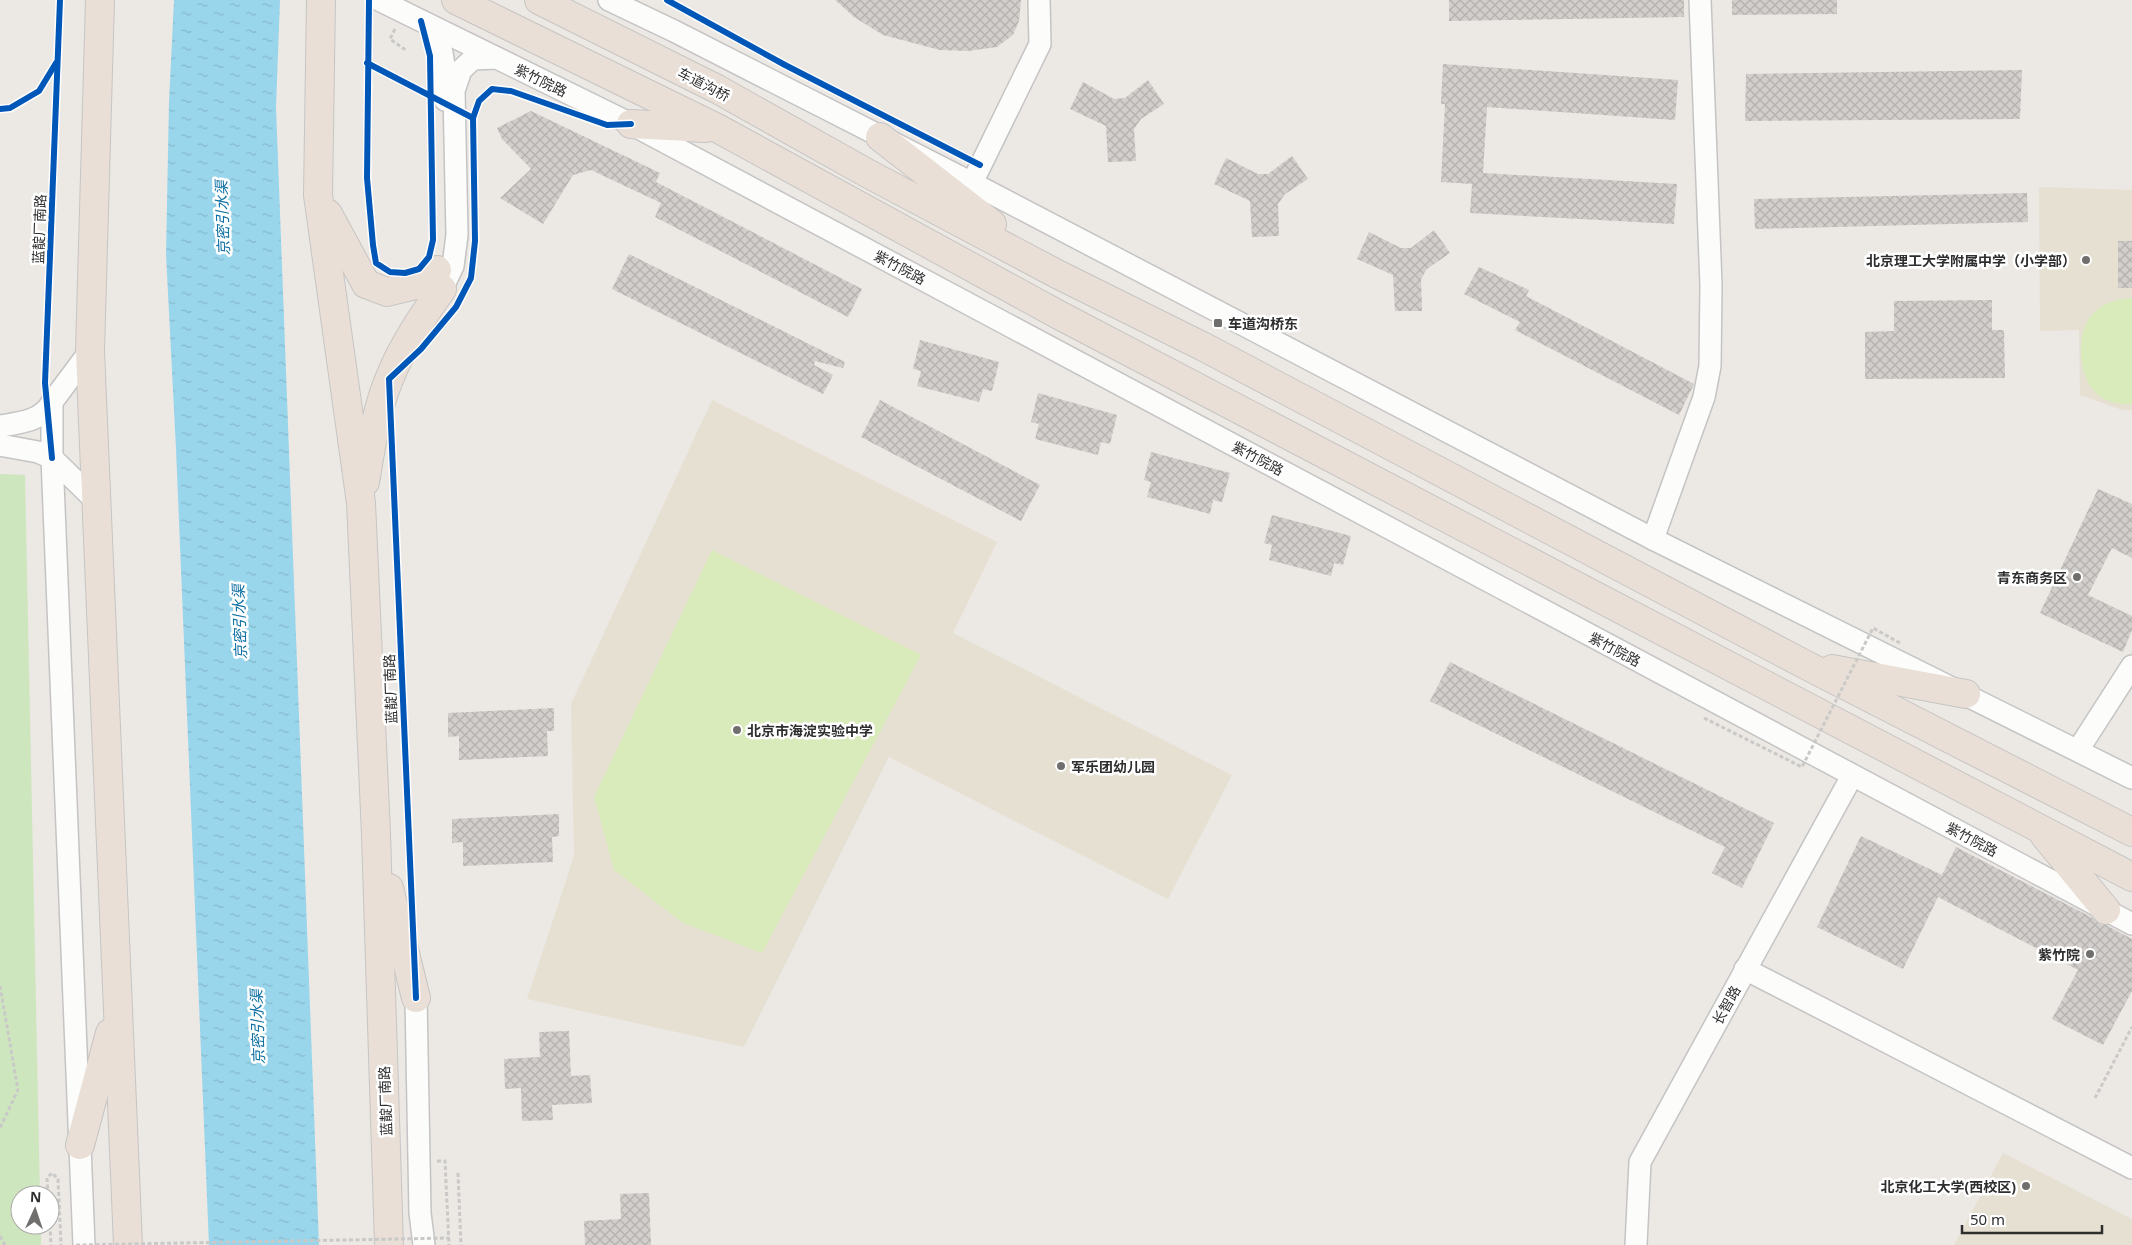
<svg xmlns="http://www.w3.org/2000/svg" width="2132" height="1245" font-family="'Noto Sans','Noto Sans SC',sans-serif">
<defs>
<pattern id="water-ripples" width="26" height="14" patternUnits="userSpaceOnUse" patternTransform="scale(1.25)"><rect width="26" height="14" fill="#99d6ec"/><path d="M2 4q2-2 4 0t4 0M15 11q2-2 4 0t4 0" fill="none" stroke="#84b8cb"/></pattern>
<pattern id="building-cross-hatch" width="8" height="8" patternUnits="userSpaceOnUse" patternTransform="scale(1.25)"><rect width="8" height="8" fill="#d1cecb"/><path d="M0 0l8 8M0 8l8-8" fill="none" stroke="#b4b1af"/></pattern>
</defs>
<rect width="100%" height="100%" fill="#ece8e4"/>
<g fill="#e6e0d3">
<path d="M2039,187L2132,190V410H2122L2080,395L2079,330L2040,331Z"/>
<path d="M712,400L997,542L953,633L1232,775L1168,899L889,757L744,1047L527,999L574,856L571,704Z"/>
<path d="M2003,1153L2132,1219V1245H1954Z"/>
</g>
<path fill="#cee6be" d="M0,474L25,475L40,1195H20V1225H41V1245H0Z"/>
<g fill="#d9eabb">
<path d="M2132,298V404C2097,406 2082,384 2081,352C2080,318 2098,300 2132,298Z"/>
<path d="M712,550L921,655L762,953L683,923L614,870L594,797Z"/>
</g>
<path fill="url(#water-ripples)" d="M174,0H280L276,107L319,1245H209L176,449L166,254L169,102Z"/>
<g fill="url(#building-cross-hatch)">
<path d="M835,0H1021L1019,21L1013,35L997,47L968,51L940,50L883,35L854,17Z"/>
<path d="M1449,0H1684V17L1449,21Z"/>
<path d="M1732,0H1837V14L1732,15Z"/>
<path d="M1443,64L1678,80L1675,120L1487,107L1483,173L1677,184L1674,224L1470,213L1472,184L1441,182L1445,104H1441Z"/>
<path d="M2022,70L2020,119L1745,121L1746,74Z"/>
<path d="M1148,80L1164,104L1141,119L1134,129L1136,161L1108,162L1106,126L1070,109L1083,82L1114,99L1125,98Z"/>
<path d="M531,111L660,173L656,182L862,289L848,317L655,217L661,203L591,170L573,175L543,224L500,198L531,169L502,139L497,128Z"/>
<path d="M1292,156L1308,179L1285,194L1278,204L1279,236L1252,237L1250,201L1214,184L1226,158L1258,174H1268Z"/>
<path d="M2027,193L2028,222L1755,229L1754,199Z"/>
<path d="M1434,230L1450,253L1427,269L1421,279L1422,311H1395L1393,275L1357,259L1369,232L1401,248H1411Z"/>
<rect x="2118" y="241" width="14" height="47"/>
<path d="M629,254L845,362L843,368L815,361L814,365L833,375L823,394L612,289Z"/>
<path d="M1479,267L1529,290L1526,296L1694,384L1679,415L1515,330L1520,322L1464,294Z"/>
<path d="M1992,300V330H2004L2005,378L1865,379V332L1894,331V301Z"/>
<path d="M920,340L999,362L992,391L983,389L979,402L917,386L921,371L913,369Z"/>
<path d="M1038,393L1117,415L1110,444L1101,442L1098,455L1035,439L1039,424L1031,422Z"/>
<path d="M880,400L1040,485L1021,521L861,437Z"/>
<path d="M1151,452L1230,473L1222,502L1213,500L1210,514L1147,497L1151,482L1144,480Z"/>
<path d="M2098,489L2132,504V558L2112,548L2088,595L2132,616V630L2123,652L2040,613Z"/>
<path d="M1272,515L1351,536L1343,565L1334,563L1331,576L1269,560L1272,545L1264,543Z"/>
<path d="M1450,662L1774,823L1742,888L1712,873L1725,847L1430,701Z"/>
<path d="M554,708V731H547L548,756L459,760V736L448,737V713Z"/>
<path d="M559,814V836L552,837L553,862L463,866V842L452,843V819Z"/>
<path d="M1861,836L1942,875L1956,847L2093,918L2100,924L2106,925L2132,939V991L2103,1045L2052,1019L2078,970L1938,897L1903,969L1817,927Z"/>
<path d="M569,1031L571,1076L590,1075L592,1103L552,1105L553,1120L522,1121L521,1088L505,1089L504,1059L540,1057L539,1032Z"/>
<path d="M649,1193L651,1245H585L584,1221L621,1219L620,1194Z"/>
</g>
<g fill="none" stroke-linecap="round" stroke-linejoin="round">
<g stroke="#c5c4c5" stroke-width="24">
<g id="minor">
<path d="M379,0L631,124L2132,924"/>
<path d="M609,0L674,31L972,183L1653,539L2132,778"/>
<path d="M434,28C445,52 445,73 445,100"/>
<path d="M972,183L1040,44L1039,0"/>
<path d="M442,289L453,266L457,235L454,91L461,70L473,59L497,58"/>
<path d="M52,402V458L84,1245"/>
<path d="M0,426C19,423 43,421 52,402L90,351"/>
<path d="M0,445L38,452L52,458L96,501"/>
<path d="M1653,539L1704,397L1710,366L1711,285L1700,0"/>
<path d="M2078,750L2132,666"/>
<path d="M1745,969L2132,1168"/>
<path d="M416,998L420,1213L424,1245"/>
<path d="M1636,1245L1640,1162L1852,776"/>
</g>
</g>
<g stroke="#c6c5c4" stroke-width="30">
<g id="highway">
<path d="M100,0L90,351L128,1245"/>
<path d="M321,0L318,195L361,503L376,834L389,1245"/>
<path d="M456,0L717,128L1059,315L2132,877"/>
<path d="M539,0L717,89L867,173L1057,274L1204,347L1804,664L2132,832"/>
<path d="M631,124L705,128"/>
<path d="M880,137L992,224"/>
<path d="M328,214L366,284L387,292L420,284L437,270"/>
<path d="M365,482C371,447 376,410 390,377C403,345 422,317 442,289"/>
<path d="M1832,669L1966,694"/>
<path d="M2045,836L2106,910"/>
<path d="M389,888L416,998"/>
<path d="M80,1145L110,1033"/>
</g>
</g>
<g stroke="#c9c9c8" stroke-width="3" stroke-dasharray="4 2.5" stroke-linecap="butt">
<path d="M395,29L390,39L407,51"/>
<path d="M0,986L18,1090L0,1128"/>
<path d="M2095,1098L2132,1027"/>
<path d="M437,1161H445L449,1245"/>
<path d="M458,1173L461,1245"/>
<path d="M48,1195L47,1178L52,1173L58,1179L61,1245"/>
<path d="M50,1225L51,1245"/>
<path d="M0,1236L5,1245"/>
</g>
<use href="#minor" stroke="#fcfcfb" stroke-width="21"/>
<use href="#highway" stroke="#eadfd6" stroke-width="28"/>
<g stroke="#c9c9c8" stroke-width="3" stroke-dasharray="4 2.5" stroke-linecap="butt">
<path d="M1704,718L1802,767L1873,628L1900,643"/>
<path d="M76,1245L449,1238"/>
</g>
<g stroke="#fff" stroke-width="9">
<g id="cycleway">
<path d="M369,0L367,178L373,245L376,263L390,272L405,273L419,269L429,257L433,240L430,56L421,21"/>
<path d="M667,0L785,65L980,165"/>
<path d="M367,63L473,118"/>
<path d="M0,109L10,108L39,91L56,63"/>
<path d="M52,458L45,383L60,0"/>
<path d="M416,998L389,379L421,349L456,307L471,278L475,241L473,118L479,101L492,89L511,91L607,125L631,124"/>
</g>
</g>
<use href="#cycleway" stroke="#0057b8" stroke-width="6"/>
</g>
<g fill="#706f6e" stroke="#fff" stroke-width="2">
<circle cx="2086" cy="260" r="5"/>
<rect x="1213" y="318" width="10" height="10" rx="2.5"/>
<circle cx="2077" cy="577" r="5"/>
<circle cx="737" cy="730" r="5"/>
<circle cx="1061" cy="766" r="5"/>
<circle cx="2090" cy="954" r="5"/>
<circle cx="2026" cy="1186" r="5"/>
</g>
<g text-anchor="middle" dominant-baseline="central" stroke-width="5" stroke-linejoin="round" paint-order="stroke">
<g font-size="14" fill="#2e2e2e" stroke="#fff">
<text transform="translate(541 80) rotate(26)">紫竹院路</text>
<text transform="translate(704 84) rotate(27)">车道沟桥</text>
<text transform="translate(39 229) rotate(-88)">蓝靛厂南路</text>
<text transform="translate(900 267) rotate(28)">紫竹院路</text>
<text transform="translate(1258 458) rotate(28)">紫竹院路</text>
<text transform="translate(1615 649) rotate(28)">紫竹院路</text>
<text transform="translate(390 689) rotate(-92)">蓝靛厂南路</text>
<text transform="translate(1972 839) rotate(28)">紫竹院路</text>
<text transform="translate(1726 1005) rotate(-61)">长智路</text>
<text transform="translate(385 1101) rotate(-92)">蓝靛厂南路</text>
</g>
<g font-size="14" font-weight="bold" fill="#2e2e2e" stroke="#fff" text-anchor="end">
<text x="2076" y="260">北京理工大学附属中学（小学部）</text>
<text x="1228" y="323" text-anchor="start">车道沟桥东</text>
<text x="2067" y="577">青东商务区</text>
<text x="747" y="730" text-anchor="start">北京市海淀实验中学</text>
<text x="1071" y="766" text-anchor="start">军乐团幼儿园</text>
<text x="2080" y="954">紫竹院</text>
<text x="2016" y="1186">北京化工大学(西校区)</text>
</g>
<g font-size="15" font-style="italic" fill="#0d6fa3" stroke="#fff">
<text transform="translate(222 218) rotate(-92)">京密引水渠</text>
<text transform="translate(239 622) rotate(-92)">京密引水渠</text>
<text transform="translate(257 1027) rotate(-92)">京密引水渠</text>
</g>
</g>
<g transform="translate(35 1210) rotate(3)"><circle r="24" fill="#ffffff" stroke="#ababab"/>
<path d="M0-4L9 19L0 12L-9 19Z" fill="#706f6e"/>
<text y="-8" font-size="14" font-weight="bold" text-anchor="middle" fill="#2e2e2e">N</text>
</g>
<path d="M1962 1225v8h140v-8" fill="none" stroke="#2e2e2e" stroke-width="2.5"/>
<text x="1970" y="1225" font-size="15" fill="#2e2e2e" stroke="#ffffff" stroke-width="4" paint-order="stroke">50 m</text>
</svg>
